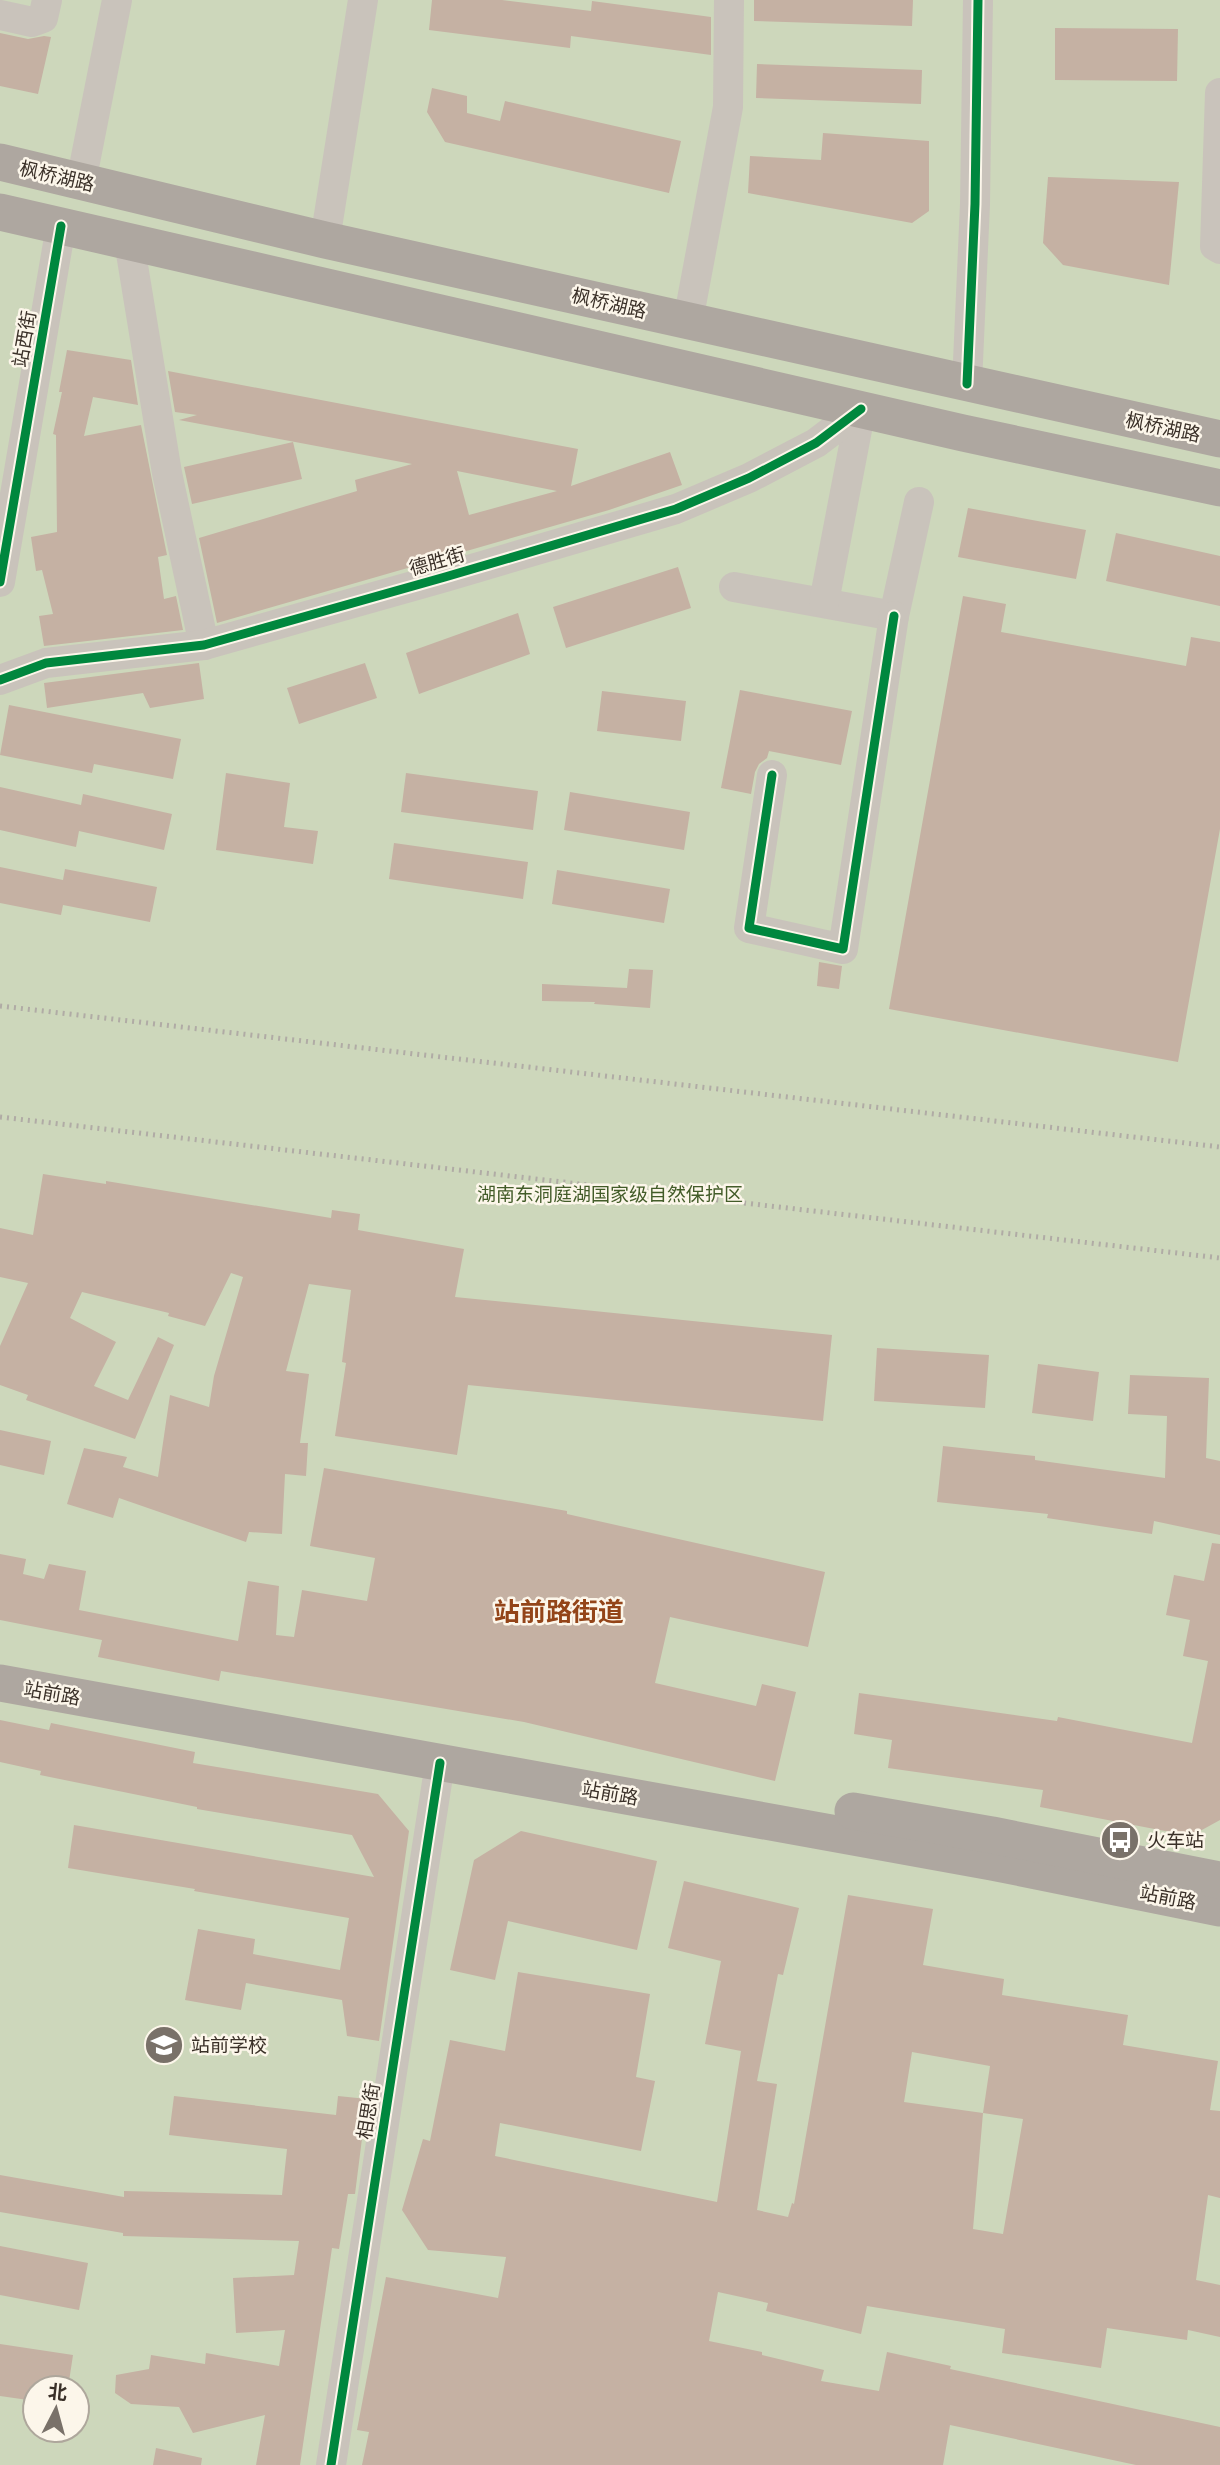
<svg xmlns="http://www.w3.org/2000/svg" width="1220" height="2465" font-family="'Archivo Narrow','Noto Sans SC',sans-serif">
<rect width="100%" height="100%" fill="#efebe3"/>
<path fill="#cdd7bb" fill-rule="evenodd" d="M0,0H1220V2465H0ZM35,2388H77V2430H35Z"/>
<g fill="#c5b1a3" fill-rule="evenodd">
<path d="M432,0H502L591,11L592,1L711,17V55L571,36L570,48L429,30Z"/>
<path d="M754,0H913L912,26L754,21Z"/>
<path d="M1055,28L1178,29L1177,81L1055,80Z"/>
<path d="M0,33L28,39L44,36L51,37L38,94L0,86Z"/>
<path d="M757,64L922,70L921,104L756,98Z"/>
<path d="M432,88L467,96V113L500,121L505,101L681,141L669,193L445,142L427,112Z"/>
<path d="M823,133L929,141V211L912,223L748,193L750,156L821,160Z"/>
<path d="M1048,177L1179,182L1169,285L1063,265L1043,243Z"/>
<path d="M67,350L131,360L138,405L93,397L84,436L141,425L167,555L158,557L164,599L176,596L183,630L44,646L39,616L53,614L42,570L36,571L31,537L57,532L56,435L53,434L62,392H59Z"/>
<path d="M168,371L578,449L571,486L670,452L682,485L609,510L217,623L199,538L357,491L355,480L412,464L179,420L197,415L175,412ZM457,471L557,491L469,515Z"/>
<path d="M293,442L302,479L192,504L184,467Z"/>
<path d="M968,508L1086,530L1076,579L958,557Z"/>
<path d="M1116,533L1220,556V606L1106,581Z"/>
<path d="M678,567L691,608L566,648L553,607Z"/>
<path d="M963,596L1006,604L1001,632L1186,666L1191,637L1220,642V829L1178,1062L889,1009Z"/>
<path d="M518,613L530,654L419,694L406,653Z"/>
<path d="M199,663L204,699L150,708L143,693L47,708L44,683Z"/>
<path d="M365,663L377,698L299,724L287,688Z"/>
<path d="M740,690L852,711L841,765L769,751L767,758L759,764L755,772L751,794L721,788Z"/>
<path d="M602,691L686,701L681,741L597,731Z"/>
<path d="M9,705L181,739L173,779L94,764L92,773L0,755Z"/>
<path d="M226,773L290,783L284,827L318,831L313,864L216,850Z"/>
<path d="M406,773L538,791L533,830L401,812Z"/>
<path d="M0,787L81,805L83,794L172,814L164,850L79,831L76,847L0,830Z"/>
<path d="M570,792L690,812L684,850L564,830Z"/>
<path d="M394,843L528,862L523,899L389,879Z"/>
<path d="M0,867L63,880L65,869L157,887L150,922L63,905L61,915L0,903Z"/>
<path d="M557,870L670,889L664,923L552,904Z"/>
<path d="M819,962L842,966L839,989L817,986Z"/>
<path d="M629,969L653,970L650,1008L594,1004L595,1002L542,1001V984L627,988Z"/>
<path d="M43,1174L106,1184V1181L331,1218L332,1210L360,1214L358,1230L464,1249L455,1297L832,1335L823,1421L468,1385L457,1455L335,1436L346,1363L342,1362L351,1290L309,1284L286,1371L309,1374L300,1443H308L306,1476L285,1474L282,1534L249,1532L246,1542L119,1498L113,1518L67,1504L84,1448L127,1457L123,1467L158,1477L170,1395L209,1407L214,1376L243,1277L231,1273L205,1326L168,1316L169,1313L82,1292L70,1318L116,1342L94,1386L128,1400L158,1337L174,1345L135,1439L26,1400L28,1395L0,1385V1346L28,1283L0,1277V1228L33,1235Z"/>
<path d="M877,1348L989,1355L985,1408L874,1401Z"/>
<path d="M1038,1364L1099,1372L1093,1421L1032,1413Z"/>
<path d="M1130,1375L1209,1378L1206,1458L1220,1461V1535L1154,1521L1152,1534L1047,1518L1048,1514L937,1502L943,1446L1035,1456V1460L1165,1478L1167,1416L1128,1414Z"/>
<path d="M0,1430L51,1441L44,1475L0,1465Z"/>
<path d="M324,1468L567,1511V1514L825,1572L808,1647L670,1617L655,1683L756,1706L762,1684L796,1692L775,1781L524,1722L221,1671L219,1681L98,1657L102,1640L0,1620V1554L26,1559L23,1574L44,1579L49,1564L86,1571L79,1610L238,1641L248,1581L279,1586L276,1635L294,1637L302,1590L367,1601L375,1558L310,1546Z"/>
<path d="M1212,1543L1220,1544V1820L1191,1836L1040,1807L1043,1790L888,1768L892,1740L854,1734L859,1693L1057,1721L1058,1717L1192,1743L1208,1661L1183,1656L1190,1620L1166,1615L1174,1575L1204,1581Z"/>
<path d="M0,1720L49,1730L51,1723L195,1752L193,1763L378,1794L409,1831L379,2041L347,2036L342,2000L246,1983L241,2010L185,2000L198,1929L255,1939L253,1954L340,1970L349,1918L194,1891L195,1889L68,1868L74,1825L374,1877L352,1835L197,1809V1807L40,1775L41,1771L0,1762Z"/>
<path d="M521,1831L657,1861L637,1950L508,1921L495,1980L450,1970L474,1860Z"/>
<path d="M684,1881L799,1908L783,1975L778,1974L757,2081L777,2084L757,2210L788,2217L792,2203L794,2204L848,1895L933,1909L923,1965L1004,1979L1002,1995L1128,2015L1123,2045L1218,2061L1210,2110L1220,2111V2198L1208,2195L1196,2280L1220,2285V2337L1188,2330L1187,2340L1107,2328L1101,2368L1002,2353L1005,2329L867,2306L861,2334L766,2311L768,2303L718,2292L709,2341L762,2352V2355L824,2370L821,2381L879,2391L887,2352L951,2366L950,2369L1220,2427V2465H1136L950,2425L943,2465H362L369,2432L357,2430L386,2277L498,2298L506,2257L428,2250L402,2210L423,2139L430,2141L450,2040L505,2051L518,1972L650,1994L636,2077L655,2081L641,2151L500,2123L495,2156L717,2202L741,2051L705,2044L721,1961L668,1948ZM912,2052L990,2066L983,2113L904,2102ZM983,2113L1023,2119L1003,2234L973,2229Z"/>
<path d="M174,2096L336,2115L338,2096L367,2099L355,2194H348L339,2249L332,2248L300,2465H256L265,2415L193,2433L179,2407L131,2404L115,2393L116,2375L149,2369L151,2355L205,2364L206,2353L279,2366L285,2330L236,2333L233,2278L294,2275L299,2241L123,2236V2233L0,2212V2175L124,2197V2191L282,2195L287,2149L169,2135Z"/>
<path d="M0,2246L88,2263L79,2310L0,2295Z"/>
<path d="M0,2344L73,2355L68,2388H35V2401L0,2396Z"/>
<path d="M156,2448L202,2458L201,2465H153Z"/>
</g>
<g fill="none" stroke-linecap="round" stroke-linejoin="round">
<g stroke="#c9c3bb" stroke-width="30">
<path d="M0,15L32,22L43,18L47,0"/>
<path d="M1220,93L1215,246L1220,249"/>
<path d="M81,182L117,0"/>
<path d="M325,240L363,0"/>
<path d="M129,241L167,473L204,645"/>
<path d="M688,321L728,107L729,0"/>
<path d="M967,384L975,204L978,0"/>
<path d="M0,582L61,226"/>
<path d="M734,587L894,616L919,502"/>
<path d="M824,602L861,409"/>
<path d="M0,680L46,663L204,645L445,577L676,509L749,478L816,443L861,409"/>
<path d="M772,775L749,928L843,949L894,616"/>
<path d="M331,2465L440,1763"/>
</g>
<g stroke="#aea7a0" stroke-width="37">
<path d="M0,162L325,240L1220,439"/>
<path d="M0,212L963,433L1220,488"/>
<path d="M0,1683L992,1862L1220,1908"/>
<path d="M853,1811L992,1835L1220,1880"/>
</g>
<g stroke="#b0aba5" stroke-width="5" stroke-dasharray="2 5" stroke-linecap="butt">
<path d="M0,1006L1220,1147"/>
<path d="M0,1117L1220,1258"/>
</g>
<g stroke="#fcf6ea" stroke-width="13">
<g id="cycleway">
<path d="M967,384L975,204L978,0"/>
<path d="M0,582L61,226"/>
<path d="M0,680L46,663L204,645L445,577L676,509L749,478L816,443L861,409"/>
<path d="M772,775L749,928L843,949L894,616"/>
<path d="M331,2465L440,1763"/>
</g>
</g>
<use href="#cycleway" stroke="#00873e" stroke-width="9"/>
</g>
<defs>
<g id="bus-disc" transform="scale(2.0125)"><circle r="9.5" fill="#797169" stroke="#fcf6ea"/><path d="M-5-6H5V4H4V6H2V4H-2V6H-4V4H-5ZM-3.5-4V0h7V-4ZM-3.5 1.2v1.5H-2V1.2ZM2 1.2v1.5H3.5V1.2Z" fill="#fff"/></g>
<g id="school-disc" transform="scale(2.0125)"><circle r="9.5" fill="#797169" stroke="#fcf6ea"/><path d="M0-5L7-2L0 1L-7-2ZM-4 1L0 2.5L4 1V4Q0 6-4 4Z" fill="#fff"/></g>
</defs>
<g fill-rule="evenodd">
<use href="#bus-disc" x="1120" y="1840"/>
<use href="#school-disc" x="164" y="2045"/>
</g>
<g text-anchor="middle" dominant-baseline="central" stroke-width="5" stroke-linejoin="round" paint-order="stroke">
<g font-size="19" fill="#3a3028" stroke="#fcf6ea">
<text transform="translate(57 176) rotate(13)">枫桥湖路</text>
<text transform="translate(609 303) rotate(13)">枫桥湖路</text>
<text transform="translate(24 339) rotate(-80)">站西街</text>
<text transform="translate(1163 427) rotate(12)">枫桥湖路</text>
<text transform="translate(437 561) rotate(-16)">德胜街</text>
<text transform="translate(52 1693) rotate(10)">站前路</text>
<text transform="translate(610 1793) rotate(10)">站前路</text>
<text transform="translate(1168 1897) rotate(11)">站前路</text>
<text transform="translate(368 2111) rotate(-81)">相思街</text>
</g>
<g font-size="19" fill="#435c29" stroke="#fcf6ea">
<text x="610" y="1194">湖南东洞庭湖国家级自然保护区</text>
</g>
<g font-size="19" fill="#3a3028" stroke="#fcf6ea" text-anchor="start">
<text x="1147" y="1840">火车站</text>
<text x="191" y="2045">站前学校</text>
</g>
<g font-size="26" font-weight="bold" fill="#934418" stroke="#fcf6ea">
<text x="559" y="1611">站前路街道</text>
</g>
</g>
<g transform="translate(56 2409) rotate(6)"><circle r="33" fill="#fcf6ea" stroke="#aea79c" stroke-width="2"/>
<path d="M0-5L12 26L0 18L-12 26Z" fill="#797169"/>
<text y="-10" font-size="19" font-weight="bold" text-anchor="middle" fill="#3a3028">北</text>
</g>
</svg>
